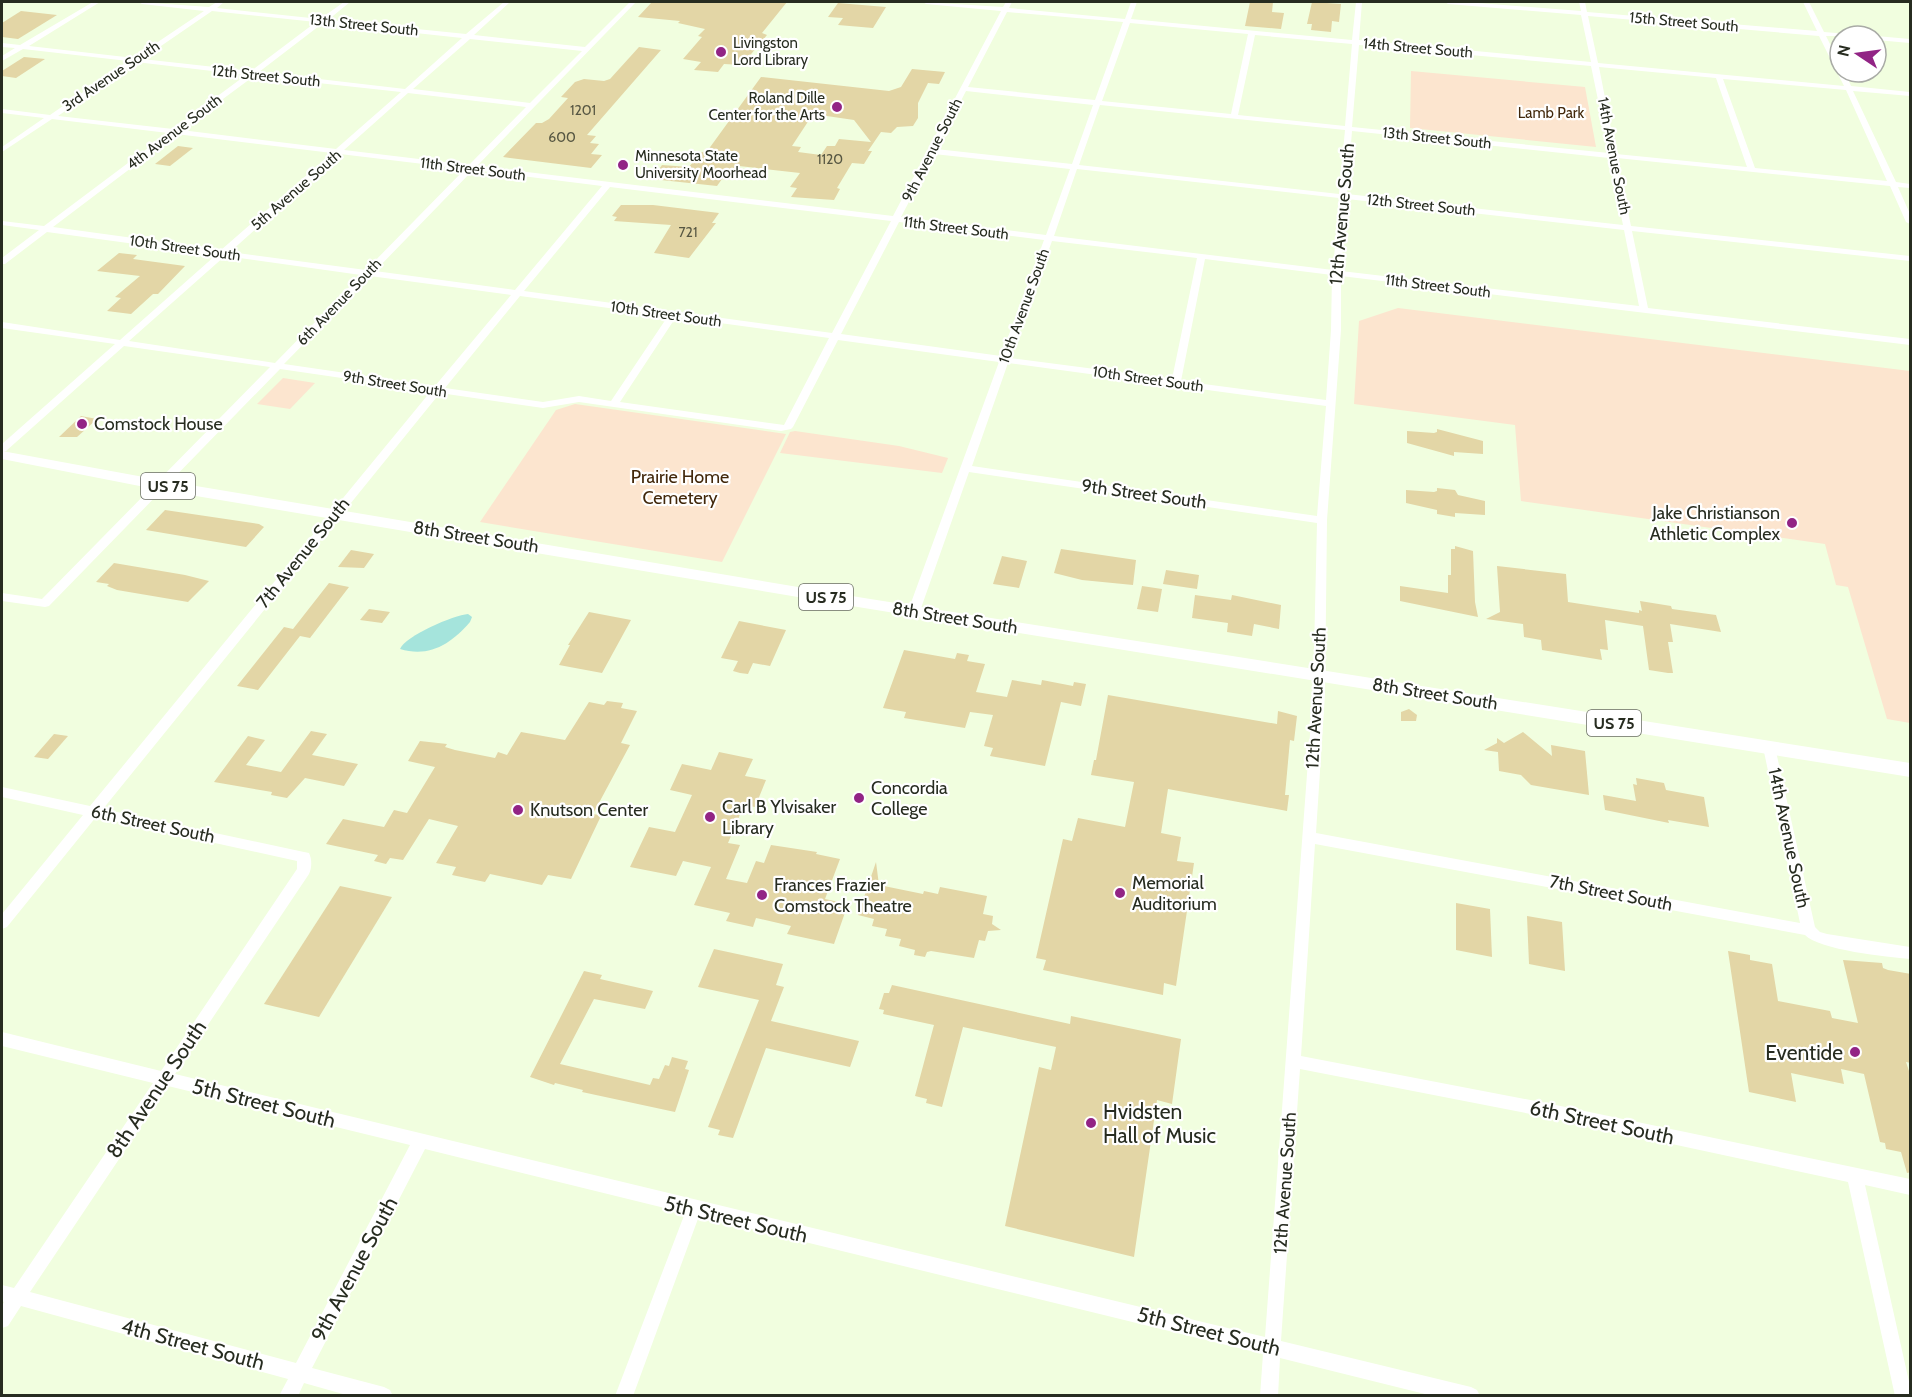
<svg xmlns="http://www.w3.org/2000/svg" width="1912" height="1397" font-family="Cabin,sans-serif">
<rect width="100%" height="100%" fill="#f1fedf"/>
<g fill="#fce5cf">
<path d="M1411,71L1585,87L1596,147L1410,128Z"/>
<path d="M1398,308L1910,371V723L1887,719L1848,587L1836,585L1825,544L1521,501L1515,425L1354,404L1359,321Z"/>
<path d="M283,378L315,383L290,409L257,404Z"/>
<path d="M575,404L786,434L722,562L480,522L556,410Z"/>
<path d="M795,431L899,446L948,458L942,473L780,453L790,432Z"/>
</g>
<path fill="#a5e4dc" d="M468,614L472,617L470,622C451,644 429,658 400,649C405,636 454,615 468,614Z"/>
<g fill="#e3d6a6" fill-rule="evenodd">
<path d="M652,2H787L762,33L767,35L742,65L724,64L718,72L694,70L701,62L683,59L702,37L698,36L705,29L678,23L680,21L638,17Z"/>
<path d="M1250,2H1273L1272,12L1284,13L1281,29L1245,26Z"/>
<path d="M1312,2L1341,4L1339,22L1332,21L1331,32L1311,30L1312,24H1307Z"/>
<path d="M838,3L886,7L873,28L838,25L843,18L828,17Z"/>
<path d="M21,11L57,15L18,39L2,37V23Z"/>
<path d="M639,47L661,50L587,135L596,136L590,143L599,144L591,154L602,155L591,168L503,157L536,123H542L549,119L568,98L561,97L575,82L584,79L604,81L610,79Z"/>
<path d="M24,57L45,59L16,78L2,76V71Z"/>
<path d="M912,69L945,72L939,84L928,83L918,103V118L913,126L897,127L891,133L881,132L868,151H872L864,164L852,163L837,188L840,189L834,200L791,197L797,188L790,187L800,173L739,166L728,180L722,179L717,186L652,179L662,165L689,167L700,153L708,150L761,77L889,91L901,87ZM813,114L854,120L871,142L839,139L835,146H827L821,155L798,152L801,147L792,146Z"/>
<path d="M178,146L193,148L170,166L155,164Z"/>
<path d="M621,205H653L719,213L712,223H716L689,258L654,253L671,225L614,221L617,217L612,216Z"/>
<path d="M119,253L137,255L133,259L185,266L158,294H153L131,314L107,311L121,298L115,297L140,276L97,271Z"/>
<path d="M81,416L97,419L77,437H59Z"/>
<path d="M1437,429L1483,441V454L1454,452V456L1407,443V431L1434,433L1437,432Z"/>
<path d="M1437,488L1455,490L1458,495L1485,501V515L1455,513V517L1437,514V510L1406,503V490L1434,492L1437,491Z"/>
<path d="M165,510L259,524L264,527L246,547L146,530Z"/>
<path d="M1455,546L1473,551L1475,602L1478,617L1400,601V586L1448,593V575H1451V549H1455Z"/>
<path d="M1061,549L1136,560L1133,585L1082,580L1054,573Z"/>
<path d="M351,550L374,554L364,568L338,567Z"/>
<path d="M1002,556L1027,561L1019,588L993,584Z"/>
<path d="M114,563L185,575L209,581L188,602L117,590L107,586L109,584L96,582Z"/>
<path d="M1497,566L1566,574L1568,602L1639,613V610L1642,611L1640,601L1671,606L1672,609L1716,615L1721,632L1670,624L1673,642H1668L1673,673H1668L1649,670L1643,626L1605,620L1608,650L1600,649L1602,660L1542,650L1541,640L1524,637L1523,624L1486,619L1500,612Z"/>
<path d="M1166,570L1199,575L1197,589L1163,584Z"/>
<path d="M329,583L349,587L310,638L300,636L258,690L237,686L284,627L293,629Z"/>
<path d="M1142,586L1162,589L1158,612L1137,609Z"/>
<path d="M1195,595L1231,600L1232,595L1281,605L1279,629L1254,624L1252,636L1227,632L1228,623L1192,618Z"/>
<path d="M369,609L390,612L382,623L360,620Z"/>
<path d="M589,612L631,620L602,673L559,665L570,645H568Z"/>
<path d="M739,621L786,630L770,666L753,663L748,674L740,673L733,671L738,661L721,658Z"/>
<path d="M904,650L955,659L957,653L969,655L967,661L985,664L976,692L1007,697L1012,680L1041,685L1042,680L1073,686L1074,682L1086,684L1081,706L1061,702L1045,766L990,756L993,748L984,746L993,715L970,712L965,728L904,718L906,712L883,708Z"/>
<path d="M1108,695L1277,724L1278,711L1297,716L1294,741L1290,740L1285,795H1289L1287,811L1168,789L1161,833L1181,837L1177,861L1194,863L1176,986L1164,983L1163,995L1043,970L1046,960L1036,958L1063,839L1072,841L1078,818L1125,827L1134,782L1091,775L1094,760H1096Z"/>
<path d="M607,701L623,703L621,708L637,711L621,743L630,745L593,814L599,815L600,818L571,879L548,875L542,885L490,874L485,882L452,875L456,867L436,863L458,826L429,819L403,860L390,858L386,864L374,861L378,855L326,844L343,819L384,827L394,810L407,813L435,767L408,761L420,741L447,744L445,747L455,750L495,758L498,752L507,755L521,732L565,740L589,702L604,705Z"/>
<path d="M1409,709L1417,715L1416,721H1401V712Z"/>
<path d="M311,731L327,734L312,755L358,764L344,786L305,778L287,798L271,795L272,792L214,782L248,736L265,740L246,765L281,772Z"/>
<path d="M1523,732L1552,756L1551,745L1585,751L1589,795L1531,785L1521,775L1499,771L1498,752L1484,750L1497,743V738L1504,743Z"/>
<path d="M54,734L68,736L48,759L34,757Z"/>
<path d="M719,752L753,759L745,776L766,780L755,807L744,805L728,843L740,845L726,879L747,883L756,861L764,863L771,845L817,852L816,854L840,859L825,899L848,904L834,944L787,934L791,926L756,918L753,927L726,921L730,913L694,905L711,867L683,861L676,876L630,867L649,827L675,832L692,795L670,790L682,764L711,770Z"/>
<path d="M1636,778L1664,783L1666,790L1704,797L1709,827L1668,820L1669,823L1605,810L1603,795L1636,801L1633,784L1637,785Z"/>
<path d="M876,862L879,885L923,894L924,891L938,894L940,887L987,896L983,914L993,916L992,924L1001,930L988,931L985,941L979,940L974,958L931,951L927,952L925,957L914,955L915,950L899,946L901,939L885,936L887,929L872,926L874,919L858,915Z"/>
<path d="M340,886L392,897L319,1017L264,1004Z"/>
<path d="M1456,903L1490,909L1492,957L1456,950Z"/>
<path d="M1527,916L1562,922L1565,971L1529,964Z"/>
<path d="M714,949L783,964L776,985L784,987L771,1021L859,1041L850,1067L766,1048L733,1138L718,1135L720,1130L708,1127L759,1000L698,987Z"/>
<path d="M1728,951L1750,955V960L1772,964L1778,1001L1830,1011L1832,1018L1858,1023L1843,960L1882,963L1883,968L1888,970L1911,974V1063L1906,1062L1911,1077V1172L1907,1173L1901,1152L1886,1149L1885,1143L1880,1142L1864,1074L1841,1069L1844,1084L1791,1073L1796,1102L1749,1092Z"/>
<path d="M584,971L602,975L600,979L653,991L645,1009L594,999L560,1064L650,1085L653,1078L659,1079L665,1065L669,1066L672,1057L688,1061L685,1069L689,1070L675,1112L582,1092L583,1090L555,1083L554,1085L530,1077Z"/>
<path d="M892,985L1070,1024L1071,1016L1181,1039L1172,1104L1157,1100L1134,1257L1005,1226L1039,1067L1051,1070L1056,1047L963,1027L942,1107L926,1103L927,1099L915,1096L934,1025L883,1014L884,1010L879,1009L884,993H889Z"/>
</g>
<g fill="none" stroke-linecap="round" stroke-linejoin="round">
<g fill="#fff" fill-rule="evenodd">
<path d="M93,2H100L29,46L134,58L204,11L142,4L139,2L209,7L217,2H224L217,8L320,19L344,2H350L328,20L466,34L504,2H510L474,35L585,47L630,2H636L477,166L893,216L1001,11L926,4L923,2L1003,7L1006,2H1012L1009,8L1125,19L1131,2H1137L1131,19L1352,40L1356,2H1362L1359,40L1591,62L1581,15L1448,4L1445,2H1465L1581,11L1579,2H1585L1587,12L1817,31L1803,2H1809L1824,32L1848,34L1851,36H1826L1840,64V72H1845L1851,86L1910,92V96L1853,91L1896,182L1910,184V188L1898,187L1910,214V224L1906,222L1890,186L1617,158L1631,226L1910,256V261L1632,231L1648,308L1910,339V345L1341,276V330L1327,520L1325,694L1316,833L1800,923L1763,747L1765,744H1773L1775,747L1815,927L1820,932L1827,934L1910,947V959C1888,957 1819,950 1805,935L1315,844L1301,1056L1551,1104L1910,1179V1195L1865,1185L1910,1386V1396H1895L1848,1182L1551,1118L1300,1069L1281,1341L1471,1387L1477,1390L1480,1396H1433L1280,1358L1278,1396H1260L1263,1354L699,1216L633,1396H615L685,1213L425,1149L312,1368L384,1387L390,1390L393,1396H350L304,1383L298,1396H279L288,1379L21,1306L8,1326L2,1328V1306L4,1302L2,1301V1285L14,1288L153,1083L2,1046V1032L161,1071L297,869V861L96,817L7,927L2,929V914L83,815L2,797V787L90,806L431,391L280,369L49,606L45,607L2,601V593L42,599L270,367L124,346L6,451L2,452V444L115,344L2,328V322L120,340L216,255L47,232L5,264H2V258L39,230L2,225V221L44,226L168,133L52,119L2,152V147L44,118L2,113V109L50,115L128,61L23,49L2,61V56L15,48L2,47V43L20,45ZM212,11L316,22L251,71L142,59ZM1007,12L1123,22L1095,100L968,87ZM1588,16L1819,36L1844,86L1598,63ZM323,23L462,38L405,89L259,72ZM1130,23L1248,34L1231,114L1102,101ZM1255,35L1352,44L1345,126L1238,115ZM470,39L582,51L530,103L413,89ZM1359,45L1591,66L1609,153L1352,127ZM136,62L246,75L173,129L58,116ZM1599,67L1716,78L1747,167L1616,154ZM254,76L401,92L336,149L181,130ZM1723,79L1846,90L1887,181L1755,168ZM966,91L1093,105L1072,164L936,149ZM408,93L526,107L469,165L344,150ZM1100,105L1345,130L1339,194L1079,165ZM1352,131L1609,158L1623,225L1347,194ZM176,134L332,153L221,250L53,227ZM340,154L465,169L366,270L230,252ZM934,154L1070,169L1046,235L901,217ZM1077,169L1339,198L1333,270L1054,236ZM473,170L602,186L515,290L375,271ZM610,187L891,221L832,333L524,291ZM1347,199L1624,230L1639,306L1341,271ZM899,222L1044,240L1001,356L841,334ZM1052,241L1197,258L1172,379L1010,358ZM225,256L361,275L275,363L129,341ZM1205,259L1332,275L1331,330L1326,400L1181,381ZM370,276L511,295L435,386L284,364ZM520,296L668,316L611,401L579,396L543,402L445,388ZM676,317L829,338L784,425L620,402ZM838,340L999,362L908,611L910,614H918L920,611L969,472L1317,523L1313,694L1265,1337L175,1074L309,874C312,868 312,859 309,853L304,852L103,809L440,393L543,408L579,402L781,431L791,429L793,427ZM1008,363L1326,406L1317,516L972,466ZM168,1086L410,1145L296,1363L30,1292Z"/>
<path d="M1876,36L1910,39V43L1876,40Z"/>
</g>
<path fill="#fff" fill-rule="evenodd" d="M2,451L160,480L864,598L1910,763V777L864,608L160,490L2,459Z"/>
</g>
<g fill="#922485" stroke="#fff" stroke-width="2">
<circle cx="721" cy="52" r="6"/>
<circle cx="837" cy="107" r="6"/>
<circle cx="623" cy="165" r="6"/>
<circle cx="82" cy="424" r="6"/>
<circle cx="1792" cy="523" r="6"/>
<circle cx="859" cy="798" r="6"/>
<circle cx="518" cy="810" r="6"/>
<circle cx="710" cy="817" r="6"/>
<circle cx="1120" cy="893" r="6"/>
<circle cx="762" cy="895" r="6"/>
<circle cx="1855" cy="1052" r="6"/>
<circle cx="1091" cy="1123" r="6"/>
</g>
<g text-anchor="middle" dominant-baseline="central" stroke-width="4.5" stroke-linejoin="round" paint-order="stroke">
<g font-size="14" fill="#565642">
<text x="583" y="110">1201</text>
<text x="562" y="137">600</text>
<text x="830" y="159">1120</text>
<text x="688" y="232">721</text>
</g>
<g font-size="15" fill="#272c20" stroke="#fff">
<text transform="translate(1684 22) rotate(5)">15th Street South</text>
<text transform="translate(364 25) rotate(6)">13th Street South</text>
<text transform="translate(1418 48) rotate(5)">14th Street South</text>
<text transform="translate(111 76) rotate(-34)">3rd Avenue South</text>
<text transform="translate(266 76) rotate(6)">12th Street South</text>
<text transform="translate(174 132) rotate(-37)">4th Avenue South</text>
<text transform="translate(1437 138) rotate(6)">13th Street South</text>
<text transform="translate(932 150) rotate(-63)">9th Avenue South</text>
<text transform="translate(1614 156) rotate(79)">14th Avenue South</text>
<text transform="translate(473 169) rotate(7)">11th Street South</text>
<text transform="translate(296 190) rotate(-41)">5th Avenue South</text>
<text transform="translate(1421 205) rotate(6)">12th Street South</text>
<text transform="translate(956 228) rotate(7)">11th Street South</text>
<text transform="translate(185 248) rotate(8)">10th Street South</text>
<text transform="translate(1438 286) rotate(7)">11th Street South</text>
<text transform="translate(339 302) rotate(-46)">6th Avenue South</text>
<text transform="translate(1024 306) rotate(-70)">10th Avenue South</text>
<text transform="translate(666 314) rotate(8)">10th Street South</text>
<text transform="translate(1148 379) rotate(8)">10th Street South</text>
<text transform="translate(395 384) rotate(9)">9th Street South</text>
</g>
<g font-size="15" fill="#272c20" stroke="#fff" text-anchor="start">
<text x="733" y="43">Livingston<tspan x="733" dy="17">Lord Library</tspan></text>
<text x="825" y="98" text-anchor="end">Roland Dille<tspan x="825" dy="17">Center for the Arts</tspan></text>
<text x="635" y="156">Minnesota State<tspan x="635" dy="17">University Moorhead</tspan></text>
</g>
<g font-size="15" fill="#42280b" stroke="#fff">
<text x="1551" y="113">Lamb Park</text>
</g>
<g fill="#fff" stroke="#686b63" stroke-width="1.5">
<rect x="141" y="473" width="54" height="26" rx="4.5"/>
<rect x="799" y="584" width="54" height="26" rx="4.5"/>
<rect x="1587" y="710" width="54" height="26" rx="4.5"/>
</g>
<g font-size="16" font-weight="bold" fill="#272c20">
<text x="168" y="486">US 75</text>
<text x="826" y="597">US 75</text>
<text x="1614" y="723">US 75</text>
</g>
<g font-size="18" fill="#272c20" stroke="#fff">
<text transform="translate(1342 214) rotate(-85)">12th Avenue South</text>
<text transform="translate(1144 494) rotate(8)">9th Street South</text>
<text transform="translate(476 537) rotate(9)">8th Street South</text>
<text transform="translate(303 553) rotate(-51)">7th Avenue South</text>
<text transform="translate(955 618) rotate(9)">8th Street South</text>
<text transform="translate(1435 694) rotate(9)">8th Street South</text>
<text transform="translate(1316 698) rotate(-87)">12th Avenue South</text>
<text transform="translate(153 824) rotate(12)">6th Street South</text>
<text transform="translate(1789 838) rotate(78)">14th Avenue South</text>
<text transform="translate(1611 893) rotate(11)">7th Street South</text>
<text transform="translate(1285 1183) rotate(-86)">12th Avenue South</text>
</g>
<g font-size="18" fill="#272c20" stroke="#fff" text-anchor="start">
<text x="94" y="424">Comstock House</text>
<text x="1780" y="513" text-anchor="end">Jake Christianson<tspan x="1780" dy="21">Athletic Complex</tspan></text>
<text x="871" y="788">Concordia<tspan x="871" dy="21">College</tspan></text>
<text x="722" y="807">Carl B Ylvisaker<tspan x="722" dy="21">Library</tspan></text>
<text x="530" y="810">Knutson Center</text>
<text x="1132" y="883">Memorial<tspan x="1132" dy="21">Auditorium</tspan></text>
<text x="774" y="885">Frances Frazier<tspan x="774" dy="21">Comstock Theatre</tspan></text>
</g>
<g font-size="18" fill="#42280b" stroke="#fff">
<text x="680" y="477">Prairie Home<tspan x="680" dy="21">Cemetery</tspan></text>
</g>
<g font-size="21" fill="#272c20" stroke="#fff" text-anchor="end">
<text x="1843" y="1052">Eventide</text>
<text x="1103" y="1111" text-anchor="start">Hvidsten<tspan x="1103" dy="24">Hall of Music</tspan></text>
</g>
<g font-size="21" fill="#272c20" stroke="#fff">
<text transform="translate(156 1089) rotate(-56)">8th Avenue South</text>
<text transform="translate(264 1103) rotate(14)">5th Street South</text>
<text transform="translate(1602 1122) rotate(12)">6th Street South</text>
<text transform="translate(736 1219) rotate(13)">5th Street South</text>
<text transform="translate(354 1269) rotate(-62)">9th Avenue South</text>
<text transform="translate(1209 1331) rotate(14)">5th Street South</text>
<text transform="translate(193 1344) rotate(15)">4th Street South</text>
</g>
</g>
<rect width="1912" height="1397" fill="none" stroke="#272c20" stroke-width="6"/>
<g transform="translate(1858 54) rotate(283)"><circle r="28" fill="#ffffff" stroke="#a9aba6" stroke-width="1.5"/>
<path d="M0-4.5L10 22L0 15L-10 22Z" fill="#922485"/>
<text y="-9" font-size="16" font-weight="bold" text-anchor="middle" fill="#272c20">N</text>
</g>
</svg>
